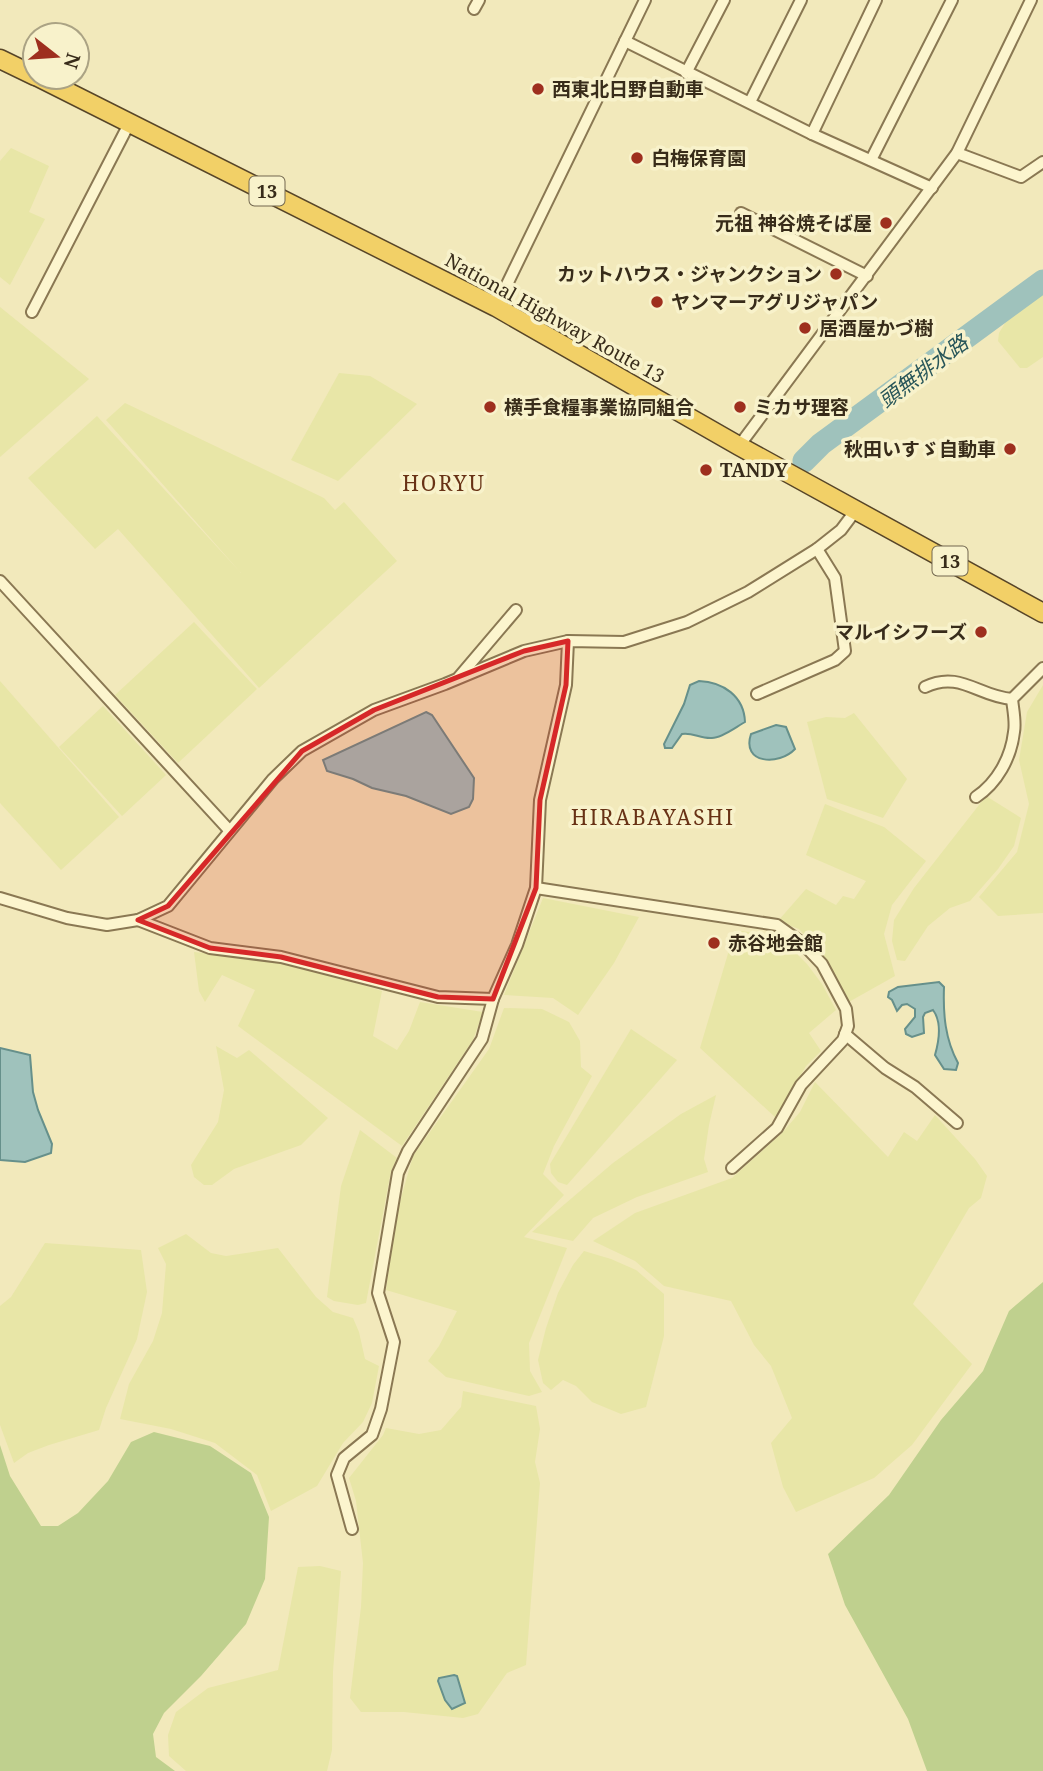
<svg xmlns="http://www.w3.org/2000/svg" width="1043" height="1771" font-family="'Noto Serif','Noto Sans JP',serif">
<rect width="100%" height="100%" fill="#f2e9bb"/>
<g fill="#e8e6a7">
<path d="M11,148L49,166L29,212L45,219L10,285L0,277V161Z"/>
<path d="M1043,293V357L1027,368H1020L998,341L999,333L1008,318Z"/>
<path d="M0,307L89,379L0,457Z"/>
<path d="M339,373L370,376L417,404L338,481L291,460Z"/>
<path d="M125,403L324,498L335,510L344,502L397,561L259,688L118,529L95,549L28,478L97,416L241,573L106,420Z"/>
<path d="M194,622L257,689L178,763L115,695Z"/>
<path d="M0,681L119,817L61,870L0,803Z"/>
<path d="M1043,685V913L998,916L979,897L1017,852L1029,804L1019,760L1027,712Z"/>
<path d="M103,706L166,775L122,816L59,747Z"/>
<path d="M854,713L907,779L883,818L827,799L807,722L826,717L845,718Z"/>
<path d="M986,796L1021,818L1014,846L998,869L970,901L950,908L928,926L905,961L897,960L892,941L894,920L914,888Z"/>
<path d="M825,804L884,827L926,861L892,905L884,934L895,976L847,1003L828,961L799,929L778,921L806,889L836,905L843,896L854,899L866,881L806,855Z"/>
<path d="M543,898L639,917L614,963L578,1015L553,998L504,995Z"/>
<path d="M735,930L774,936L791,948L807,964L822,984L836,1010L809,1033L821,1051L806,1066L776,1118L700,1048Z"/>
<path d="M194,952L268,960L312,970L382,991L373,1036L397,1050L409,1031L420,1002L483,1012L473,1040L402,1146L238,1026L255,990L222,975L205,1002L199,991Z"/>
<path d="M504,1008L542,1009L569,1022L580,1041L581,1067L592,1076L554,1146L543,1174L564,1195L524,1237L567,1248L529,1343L530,1371L542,1392L529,1396L446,1377L428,1361L439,1346L457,1311L386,1290L397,1212L413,1156L489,1049Z"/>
<path d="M631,1029L677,1060L567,1185L558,1182L551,1173L550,1164Z"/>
<path d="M216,1046L237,1058L249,1050L328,1118L301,1145L234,1169L212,1185H204L194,1177L191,1165L218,1122L224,1090Z"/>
<path d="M815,1082L888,1157L904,1132L917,1141L935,1115L975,1159L987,1176L981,1198L969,1208L913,1304L972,1364L912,1445L874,1478L796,1512L783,1487L771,1443L792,1418L771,1366L754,1345L731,1301L664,1286L635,1261L593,1241L635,1213L732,1178L782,1133L800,1112Z"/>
<path d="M716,1095L709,1125L704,1159L708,1172L637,1197L593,1218L573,1241L532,1232L613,1163L681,1114Z"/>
<path d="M360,1130L397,1158L391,1171L366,1303L358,1305L334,1301L327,1297L341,1186Z"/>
<path d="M186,1234L211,1253L226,1256L278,1248L316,1297L333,1312L353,1318L359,1332L365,1359L379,1366L372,1403L363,1422L343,1443L317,1486L271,1511L257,1475L215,1443L171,1429L120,1419L129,1384L153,1341L162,1313L166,1264L158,1248Z"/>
<path d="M45,1243L141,1250L147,1292L137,1339L106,1408L99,1430L49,1445L28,1453L14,1463L0,1425V1306L11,1297Z"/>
<path d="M584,1251L611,1259L636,1270L664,1294V1336L646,1407L621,1414L592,1402L576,1386L563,1380L551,1390L543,1383L538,1360L546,1328L558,1293L573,1265Z"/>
<path d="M463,1391L536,1406L540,1429L535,1462L540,1483L526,1665L507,1673L478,1714L463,1718L404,1712H361L350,1698L361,1607L363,1563L356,1501L349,1478L383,1435L386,1428L419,1434L441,1430L461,1407Z"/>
<path d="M320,1566L341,1571L333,1671L332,1750L327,1771H186L169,1756L168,1735L176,1712L208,1688L278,1670L298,1567Z"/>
</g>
<g fill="#bfd08e">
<path d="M1043,1282V1771H927L908,1719L845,1605L828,1554L889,1495L941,1420L983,1371L1009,1311Z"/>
<path d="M154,1432L210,1446L251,1473L269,1517L265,1579L246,1624L201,1676L164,1713L153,1734L156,1757L175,1771H0V1445L10,1476L41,1526H58L78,1513L108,1481L131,1442Z"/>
</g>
<g fill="#9fc2bc" stroke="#66908b" stroke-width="2">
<path d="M699,681C723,682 744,696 745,722C736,727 722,738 712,738C701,739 692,732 682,734L672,748H665L664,744L684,704L690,685Z"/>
<path d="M426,712L432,715L474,778L473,799L469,807L451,814L406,796L372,788L353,779L327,771L323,760Z"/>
<path d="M776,725L786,727L795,749C779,766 741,764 751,734Z"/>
<path d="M939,982L944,987C943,1014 945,1039 958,1063L956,1070L944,1069L935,1055C939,1041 942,1022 933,1010L925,1013L923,1017L924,1033L912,1037L906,1034L905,1029L915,1017V1009L907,1004L902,1005L897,1011L892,1000L888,997L889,992L898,987Z"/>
<path d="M0,1048L30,1055L33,1092L38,1110L52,1144L51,1153L25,1162L0,1160Z"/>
<path d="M454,1675L457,1676L465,1703L452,1709L445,1700L438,1681L439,1678Z"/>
</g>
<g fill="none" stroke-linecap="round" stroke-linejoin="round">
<path stroke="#9fc2bc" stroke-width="23" d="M804,461L821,444L1043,281"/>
<g stroke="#8a7853" stroke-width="14">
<g id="minor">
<path d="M474,9L479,0"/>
<path d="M625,41L812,134L932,188"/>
<path d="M686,73L724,0"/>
<path d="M750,102L801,0"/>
<path d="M812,134L876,0"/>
<path d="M957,153L1021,177L1043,162"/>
<path d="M871,160L952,0"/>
<path d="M741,213L867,276"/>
<path d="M496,307L645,0"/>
<path d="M32,312L130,122"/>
<path d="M739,446L957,153L1031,0"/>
<path d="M0,581L229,830"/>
<path d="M459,677L516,610"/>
<path d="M925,687C960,670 979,697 1012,699"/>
<path d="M757,694L835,660L845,651L835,578L817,549"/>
<path d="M976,797C997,783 1011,758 1014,732C1016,722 1013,709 1012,699L1043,668"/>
<path d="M536,888L777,925L802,943L822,964L846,1009L848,1026L843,1040L801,1085L777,1128L732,1168"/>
<path d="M0,898L67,918L107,925L138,920L168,906L273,779L302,751L374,710L445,684L524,651L568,641L624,642L687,622L748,592L817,549L841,530L856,510"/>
<path d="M138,920L210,948L281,957L438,997L493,999"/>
<path d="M845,1034L885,1068L915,1087L957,1123"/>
<path d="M352,1529L337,1475L344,1458L372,1435L381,1409L394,1342L378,1293L398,1173L408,1151L482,1039L493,999L517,945L536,888L540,800L566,685L568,641"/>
</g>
</g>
<g stroke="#574528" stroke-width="21">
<g id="trunk">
<path d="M0,59L35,76"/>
<path d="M38,77L496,307L739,446L1043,613"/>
</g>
</g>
<use href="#minor" stroke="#fcf5ce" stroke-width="10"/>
<use href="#trunk" stroke="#f2d067" stroke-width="18"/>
</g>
<path fill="#d62828" fill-opacity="0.2" stroke="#d62828" stroke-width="5" stroke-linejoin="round" d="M568,641L566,685L540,800L536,888L493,999L438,997L281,957L210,948L138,920L168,906L302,751L374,710L524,651Z"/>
<g fill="#9e2f1e" stroke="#f8f2cb" stroke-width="2.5">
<circle cx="538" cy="89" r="7"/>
<circle cx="637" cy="158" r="7"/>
<circle cx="886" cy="223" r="7"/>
<circle cx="836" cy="274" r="7"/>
<circle cx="657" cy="302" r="7"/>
<circle cx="805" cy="328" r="7"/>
<circle cx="490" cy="407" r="7"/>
<circle cx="740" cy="407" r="7"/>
<circle cx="1010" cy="449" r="7"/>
<circle cx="706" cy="470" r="7"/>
<circle cx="981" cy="632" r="7"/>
<circle cx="714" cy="943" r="7"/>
</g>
<g text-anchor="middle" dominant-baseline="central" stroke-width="7" stroke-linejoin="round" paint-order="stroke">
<g fill="#f8f2cb" stroke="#72674f" stroke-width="2">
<rect x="249.5" y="176.5" width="35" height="29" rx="5"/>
<rect x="932.5" y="546.5" width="35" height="29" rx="5"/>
</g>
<g font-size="18" font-weight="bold" fill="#382c1a">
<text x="267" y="191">13</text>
<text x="950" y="561">13</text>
</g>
<g font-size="19" font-weight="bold" fill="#382c1a" stroke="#f8f2cb" text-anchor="start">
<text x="552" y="89">西東北日野自動車</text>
<text x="651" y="158">白梅保育園</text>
<text x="872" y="223" text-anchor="end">元祖 神谷焼そば屋</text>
<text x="822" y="274" text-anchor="end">カットハウス・ジャンクション</text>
<text x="671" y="302">ヤンマーアグリジャパン</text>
<text x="819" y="328">居酒屋かづ樹</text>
<text x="504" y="407">横手食糧事業協同組合</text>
<text x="754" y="407">ミカサ理容</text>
<text x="996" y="449" text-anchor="end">秋田いすゞ自動車</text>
<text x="720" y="470">TANDY</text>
<text x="967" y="632" text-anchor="end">マルイシフーズ</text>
<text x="728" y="943">赤谷地会館</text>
</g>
<g font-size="19" fill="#382c1a" stroke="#f8f2cb">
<text transform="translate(555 318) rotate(29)">National Highway Route 13</text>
</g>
<g font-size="21" font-style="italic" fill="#275559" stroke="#f8f2cb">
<text transform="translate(923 371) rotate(-37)">頭無排水路</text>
</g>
<g font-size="21" letter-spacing="2" fill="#683215" stroke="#f8f2cb">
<text x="444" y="483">HORYU</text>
<text x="653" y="817">HIRABAYASHI</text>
</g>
</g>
<g transform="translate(56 56) rotate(107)"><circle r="33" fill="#f8f2cb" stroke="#aba384" stroke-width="2"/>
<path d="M0-5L12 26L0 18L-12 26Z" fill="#9e2f1e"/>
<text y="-10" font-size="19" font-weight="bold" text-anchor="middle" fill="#382c1a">N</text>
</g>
</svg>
